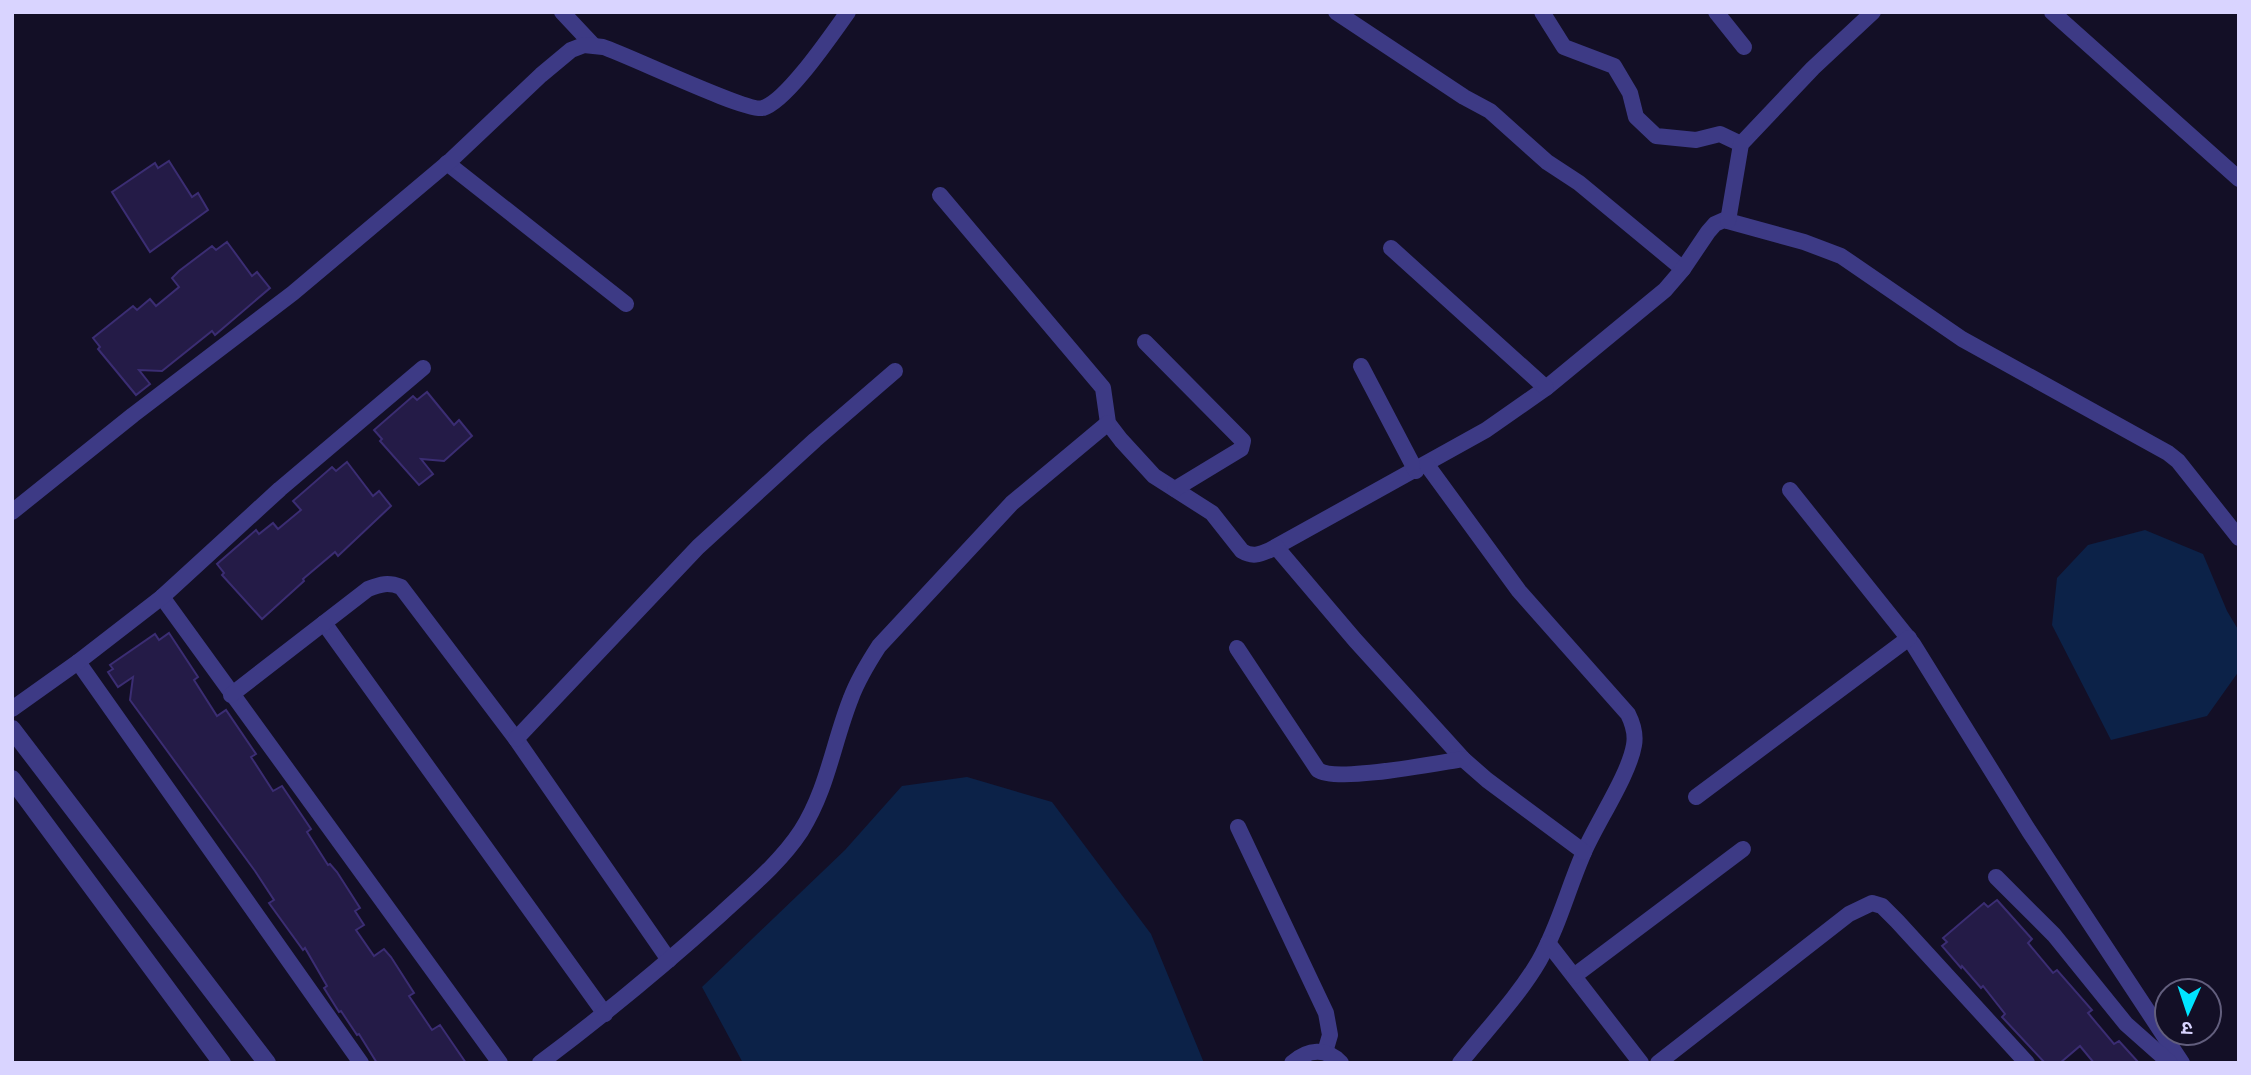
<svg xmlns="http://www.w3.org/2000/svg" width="2251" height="1075" font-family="Quicksand,'Noto Sans Devanagari',sans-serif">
<rect width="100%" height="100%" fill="#130f26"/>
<g fill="#0c2248">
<path d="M2145,530L2203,554L2227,611L2239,631V671L2207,716L2111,740L2052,625L2057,578L2088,545Z"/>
<path d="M967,777L1052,802L1151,934L1204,1063H743L702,987L845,850L902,786Z"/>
</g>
<g fill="#241b47" stroke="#3b2d73" stroke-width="2">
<path d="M169,161L192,197L198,193L208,210L150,252L112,192L155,163L158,168Z"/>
<path d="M227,242L252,276L257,272L270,288L215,335L212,331L162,371L139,370L150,384L136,395L98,349L100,347L93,338L133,306L137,310L150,299L156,306L179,287L172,278L179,271L212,246L216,250Z"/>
<path d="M427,392L454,425L459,420L472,436L444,461L421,459L433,474L419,485L380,441L382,439L374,430L413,396L417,400Z"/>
<path d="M347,462L373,496L379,491L391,506L338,556L335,552L303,579L304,581L262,619L222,575L224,573L217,564L256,530L259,534L273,523L278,529L301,510L293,501L332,467L336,471Z"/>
<path d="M169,633L198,677L194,680L217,716L226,710L256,754L251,757L273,791L282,786L311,829L307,832L328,865L330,864L337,872L360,908L355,911L364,925L356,930L374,956L384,949L391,957L414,993L409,996L432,1030L440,1025L466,1063H377L359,1034L357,1035L341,1011L339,1012L324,988L327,986L305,948L303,950L269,903L274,900L255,871L130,700L133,677L118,687L108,672L113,669L110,665L155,634L159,640Z"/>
<path d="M1997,900L2032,939L2028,943L2053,973L2057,970L2092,1010L2088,1013L2114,1044L2119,1041L2139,1063H2094L2080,1046L2060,1063H2045L2002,1017L2005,1014L1983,986L1981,988L1962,966L1961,968L1942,946L1947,942L1943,938L1984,903L1988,907Z"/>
</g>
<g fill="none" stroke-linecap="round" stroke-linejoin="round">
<g stroke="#3d3a85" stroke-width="16">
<path d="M562,12L593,45"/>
<path d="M1336,12L1464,97L1490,111L1547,162L1579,183L1683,269"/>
<path d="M1542,12L1564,47L1614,66L1630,93L1636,117L1656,136L1696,140L1720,134L1741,144"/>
<path d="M1716,12L1744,47"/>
<path d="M2052,12L2239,179"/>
<path d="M447,163L626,304"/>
<path d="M940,195L1103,388L1108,423L1121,440L1154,476L1212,513L1242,551C1252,557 1259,555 1270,550L1486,430L1546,388L1665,290L1683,269L1708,232L1715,224L1724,220L1804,242L1841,256L1962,339L2168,453L2178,461L2239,538"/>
<path d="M1728,221L1741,144L1813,68L1873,12"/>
<path d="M1391,248L1546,388"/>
<path d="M1145,342L1243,441L1241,449L1175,489"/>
<path d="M1361,366L1416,471"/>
<path d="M1427,465L1519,591L1628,714C1633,724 1636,734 1634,745C1629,775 1597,822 1584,852C1568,888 1559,926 1539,961C1518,997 1486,1030 1460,1063"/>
<path d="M1790,490L1913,644L2029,831L2182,1063"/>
<path d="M12,512L133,415L293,293L451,160L541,75L571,50L584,45L603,47C628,55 748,113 763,108C787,101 832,34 848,12"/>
<path d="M1276,547L1355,640L1463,759L1487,780L1584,852"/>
<path d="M162,597L500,1063"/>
<path d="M324,623L605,1014"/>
<path d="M1237,648L1318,770C1336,783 1437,763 1463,759"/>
<path d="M78,662L361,1063"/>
<path d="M231,695L368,589C381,584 388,582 401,587L516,739L669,960"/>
<path d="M12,709L78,662L162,597L280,489L423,368"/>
<path d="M516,739L698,547L815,440L895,371"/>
<path d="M1696,797L1909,638"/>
<path d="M1238,827L1326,1013L1330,1035L1325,1052"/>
<path d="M1996,877L2054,935L2126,1024L2170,1063"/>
<path d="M1548,943L1641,1063"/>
<path d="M1574,976L1743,849"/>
<path d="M540,1063C603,1016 662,967 720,915C748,889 780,863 801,831C828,788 833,743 851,698C858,679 868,663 879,646L1012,503L1108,423"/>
<path d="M1292,1063C1308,1049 1326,1047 1341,1063"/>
<path d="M1658,1063L1849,914L1872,903L1882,906L1897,921L2027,1063"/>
</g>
<g stroke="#3d3a85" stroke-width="18">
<path d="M12,729L267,1063"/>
<path d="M12,779L222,1063"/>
</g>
</g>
<rect width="2251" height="1075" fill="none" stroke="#d9d4ff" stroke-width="28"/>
<g transform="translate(2188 1012) rotate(183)"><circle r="33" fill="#130f26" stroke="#625e7d" stroke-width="2"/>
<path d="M0-5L12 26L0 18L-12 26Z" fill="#00e5ff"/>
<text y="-10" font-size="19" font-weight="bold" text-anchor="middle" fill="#d9d4ff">उ</text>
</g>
</svg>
